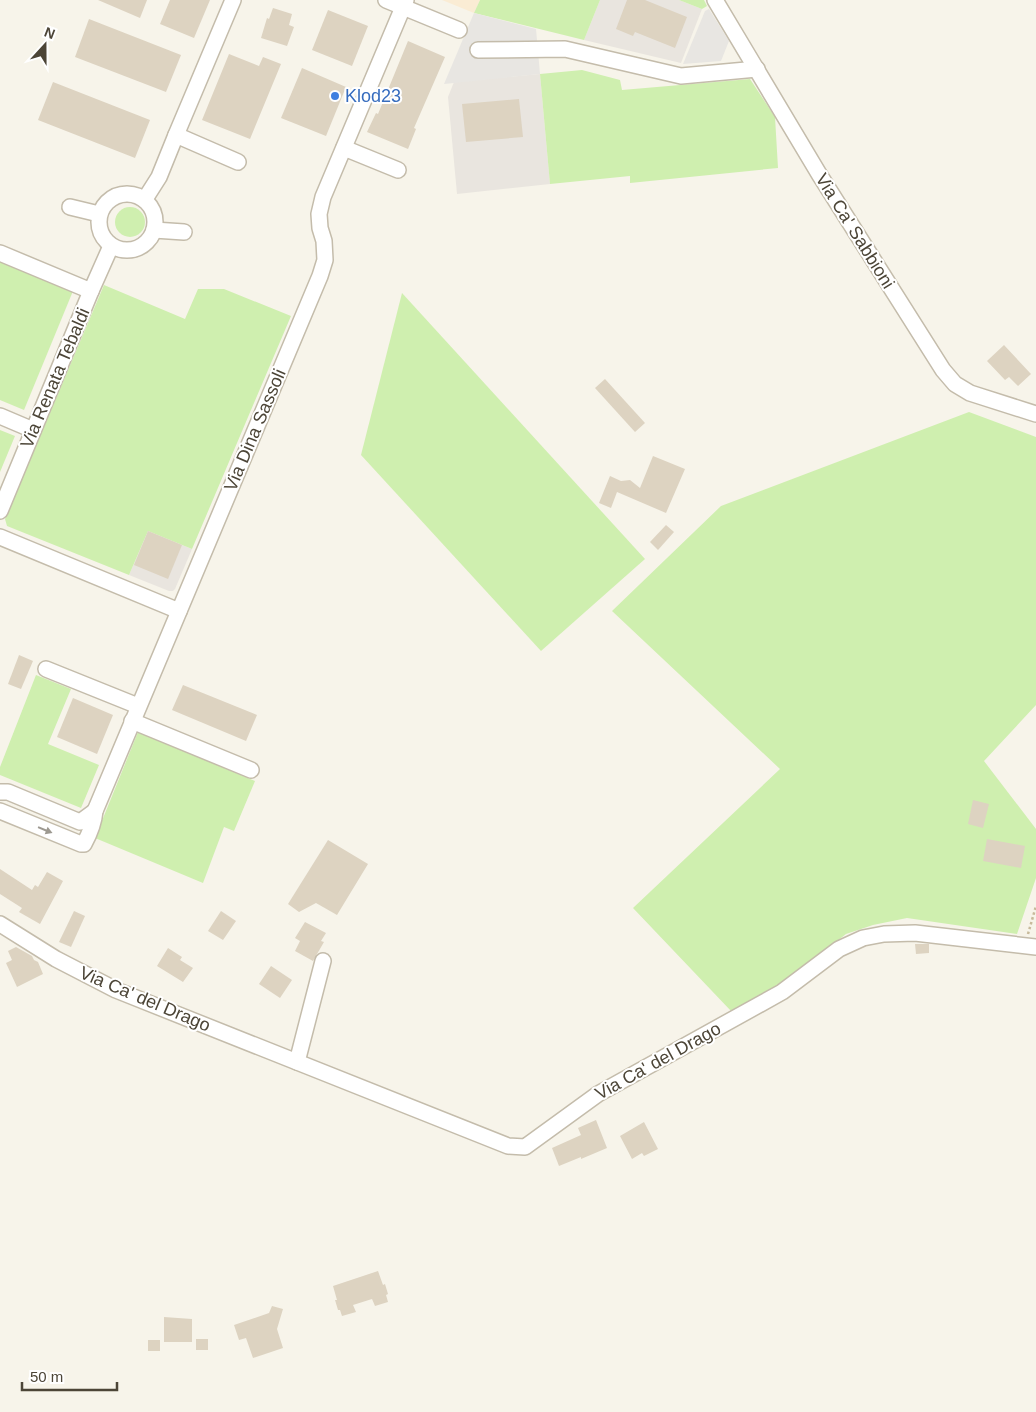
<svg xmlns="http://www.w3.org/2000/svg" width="1036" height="1412" font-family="Arial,sans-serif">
<rect width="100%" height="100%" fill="#f7f4ea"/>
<path fill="#faecd4" d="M442,0H480L474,13Z"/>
<g fill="#e9e5df">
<path d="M600,0H679L702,9L681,63L584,40Z"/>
<path d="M540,74L550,184L457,194L448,97L454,82Z"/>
<path d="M148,531L192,549L175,589L173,591H169L129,575Z"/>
</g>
<g fill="#cfefaf">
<path d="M480,0H600L584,40L474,13Z"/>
<path d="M679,0H704L707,6L702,9Z"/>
<path d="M582,70L620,80L622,90L750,79L775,117L778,168L630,183V176L550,184L540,74Z"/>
<circle cx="130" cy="222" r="15"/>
<path d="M0,261L73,291L24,410L0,400Z"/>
<path d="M104,285L185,319L198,289H224L291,316L192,549L148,531L129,575L7,526L5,519Z"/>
<path d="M402,293L645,559L541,651L361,455Z"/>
<path d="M969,412L1036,437V705L984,761L1036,829V878L1017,934L907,918L873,925L846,934L782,985L731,1011L633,908L780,769L612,611L721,506Z"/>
<path d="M0,430L15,436L0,472Z"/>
<path d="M36,675L71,689L48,744L99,765L81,808L0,775V767Z"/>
<path d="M138,732L255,781L234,831L224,827L203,883L95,838Z"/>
</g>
<g fill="#e8e6e2">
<path d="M709,9L729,41L721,61L683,64L705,11Z"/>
<path d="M474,13L536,29L540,74L444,84Z"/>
</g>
<g fill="#ddd3c1">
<path d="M98,0H147L140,18Z"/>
<path d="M170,0H210L194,38L160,24Z"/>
<path d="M627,0H645L687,17L675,48L635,32L633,36L616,29Z"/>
<path d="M273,8L292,14L289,25L294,27L287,46L261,38L267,18L269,19Z"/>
<path d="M328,10L368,26L352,66L312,50Z"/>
<path d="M89,19L181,55L166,92L75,57Z"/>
<path d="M408,41L445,57L414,128L416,129L408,149L367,132L376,113L378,114Z"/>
<path d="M229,54L259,66L263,57L281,64L250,139L202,120Z"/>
<path d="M302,68L346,87L326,136L281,118Z"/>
<path d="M53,82L150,120L135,158L38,120Z"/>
<path d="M519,99L523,137L466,142L462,104Z"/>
<path d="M1004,345L1031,374L1018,386L1009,377L1005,380L987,361Z"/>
<path d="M605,379L645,423L635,432L595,388Z"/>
<path d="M653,456L685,469L666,513L617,492L611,508L599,503L610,476L621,481L630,480L640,488Z"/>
<path d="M666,525L674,532L658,550L650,542Z"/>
<path d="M148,531L182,545L168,579L134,565Z"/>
<path d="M19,655L33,661L21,689L8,684Z"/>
<path d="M183,685L257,715L246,741L172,710Z"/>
<path d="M73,698L113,715L97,754L57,737Z"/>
<path d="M973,800L989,804L983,828L968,824Z"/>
<path d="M987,839L1025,846L1021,868L983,861Z"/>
<path d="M328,840L368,864L337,915L316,903L299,912L288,904Z"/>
<path d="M0,869L32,890L35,885L38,887L47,872L63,881L40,924L19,912L22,908L0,894Z"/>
<path d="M74,911L85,916L71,947L59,942Z"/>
<path d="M221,911L236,921L223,940L208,931Z"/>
<path d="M305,922L326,933L321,941L324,942L313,961L295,951L300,941L295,938Z"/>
<path d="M915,944H929V953L916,954Z"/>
<path d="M16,947L32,956L34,960L38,962L43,974L17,987L6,963L12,960L8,951Z"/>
<path d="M168,948L182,957L180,960L193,968L183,982L157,966Z"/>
<path d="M271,966L292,980L280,998L259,984Z"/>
<path d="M596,1120L607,1148L581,1159V1157L559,1166L552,1148L581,1135L578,1128Z"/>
<path d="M644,1122L658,1149L644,1156L642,1153L632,1159L620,1136Z"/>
<path d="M378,1271L383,1285L385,1284L388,1294L386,1295L388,1302L375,1306L372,1299L353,1305L356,1312L342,1316L340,1310H338L335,1300H337L333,1286Z"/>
<path d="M272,1306L283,1309L277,1329L283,1348L253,1358L246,1338L239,1340L234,1325L269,1313Z"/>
<path d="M164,1317L192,1319V1342H164Z"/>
<rect x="196" y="1339" width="12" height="11"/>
<rect x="148" y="1340" width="12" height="11"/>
</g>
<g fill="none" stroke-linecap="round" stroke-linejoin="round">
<g stroke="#c4bcab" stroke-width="18">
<g id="minor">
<path d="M233,0L176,135L238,162"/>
<path d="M386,0L459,30"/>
<path d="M715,0L819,174L943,370L955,384L970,393L1036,414"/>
<path d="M478,50L565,49L681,76L757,69"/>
<path d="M344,148L398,170"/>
<circle cx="127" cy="222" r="28"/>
<path d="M145,199L159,177L176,135"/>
<path d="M70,207L99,214"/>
<path d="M154,230L184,232"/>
<path d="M0,253L91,291"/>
<path d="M0,416L33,430"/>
<path d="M0,511L91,291L111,246"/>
<path d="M0,537L179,611"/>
<path d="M46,669L138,706"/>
<path d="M132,721L251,770"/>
<path d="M0,792H8L80,822L95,811"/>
<path d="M0,811L81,844H84C90,833 94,823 95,811L320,276L325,260L324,241L320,228L319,214L323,197L406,0"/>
<path d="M0,924L56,959L116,990L508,1146L525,1147L598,1094L782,992L839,949L863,938L884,934L915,933L1036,947"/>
<path d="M297,1062L323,961"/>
</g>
</g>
<path stroke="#c7ba9b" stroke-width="2.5" stroke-dasharray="2.5 2.5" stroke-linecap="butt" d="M1028,934L1036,906"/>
<use href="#minor" stroke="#fff" stroke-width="15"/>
</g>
<defs><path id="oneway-solid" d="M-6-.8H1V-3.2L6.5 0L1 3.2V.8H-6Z" transform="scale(1.25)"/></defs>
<use fill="#9d9991" href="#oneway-solid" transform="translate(45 830) rotate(22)"/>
<circle fill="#3f7fe0" stroke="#fff" stroke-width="2" cx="335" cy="96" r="5"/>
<g text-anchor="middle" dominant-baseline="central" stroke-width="4" stroke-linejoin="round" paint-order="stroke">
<g font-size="18" fill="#366cbe" stroke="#fff" text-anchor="start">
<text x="345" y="96">Klod23</text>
</g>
<g font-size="18" fill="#4c4537" stroke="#fff">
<text transform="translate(855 231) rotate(58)">Via Ca' Sabbioni</text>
<text transform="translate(55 378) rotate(-67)">Via Renata Tebaldi</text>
<text transform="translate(255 430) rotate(-67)">Via Dina Sassoli</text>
<text transform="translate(145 999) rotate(23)">Via Ca' del Drago</text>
<text transform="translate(658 1061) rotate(-29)">Via Ca' del Drago</text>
</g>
</g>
<g transform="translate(45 45) rotate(21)" stroke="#ffffff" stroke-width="4" paint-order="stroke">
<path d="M0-4L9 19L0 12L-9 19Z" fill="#4c4537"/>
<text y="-8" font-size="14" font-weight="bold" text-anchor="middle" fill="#4c4537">N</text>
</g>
<path d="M22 1382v8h95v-8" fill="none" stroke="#4c4537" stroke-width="2.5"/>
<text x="30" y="1382" font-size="15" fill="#4c4537" stroke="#ffffff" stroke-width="4" paint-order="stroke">50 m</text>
</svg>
